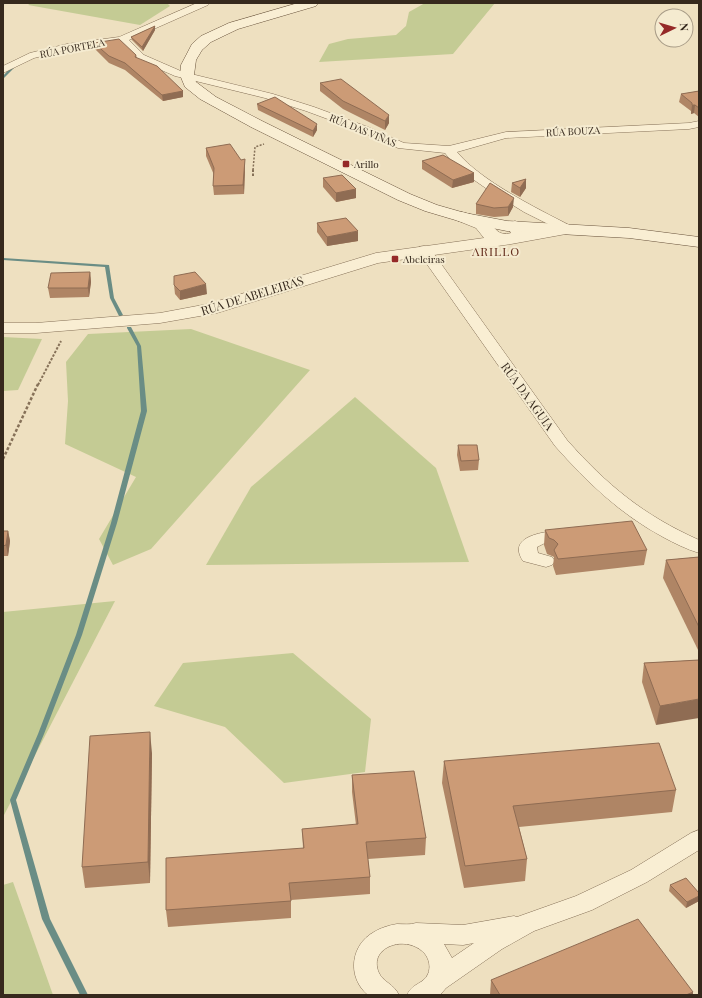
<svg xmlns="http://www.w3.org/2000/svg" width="702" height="998" font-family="'Playfair Display',serif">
<rect width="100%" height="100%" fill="#eee0c0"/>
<g fill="#c4cb94">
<path d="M31,3H167L170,6L140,25L28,5Z"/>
<path d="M425,3H495L453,54L319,62L329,44L348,39L396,35L406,26L409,12Z"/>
<path d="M191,329L310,370L151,549L113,565L99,539L136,477L65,444L68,401L66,362L88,334Z"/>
<path d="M3,337L42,339L18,390L3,391Z"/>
<path d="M355,397L436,468L469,562L206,565L251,487Z"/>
<path d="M115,601L3,817V612Z"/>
<path d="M293,653L371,719L365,772L284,783L225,727L154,706L183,663Z"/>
<path d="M13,882L53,995H3V885Z"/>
</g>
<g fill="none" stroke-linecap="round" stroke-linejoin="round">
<g fill="#6a8d85" fill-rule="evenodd">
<path d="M3,3H6L3,5Z"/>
<path d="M11,67L14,68L3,79V76Z"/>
<path d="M3,258L109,265L114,298L123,315L121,316H119L110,298L105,267L3,260Z"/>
<path d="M127,327H131L141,346L147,411L117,523L82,635L44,734L16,800L50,919L88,995H80L42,919L10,800L38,734L76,635L111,523L141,411L137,346L127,328Z"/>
</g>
<g stroke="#867158" stroke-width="1">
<g id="minor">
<path d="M197,3H210L208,5L129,40L144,55L183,72L273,94L314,107L368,127L404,143L449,146L506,132L689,123L699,121V127L689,129L506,138L457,152C481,181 536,208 571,226L572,229L571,232L566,233L524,212L487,189L457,168L445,153L398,148L360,131L306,111L265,98L175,76L136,59L126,48L119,43L67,50L34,58L3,73V66L30,53L67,44L119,37Z"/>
<path d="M424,246L429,247L567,440C607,485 643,515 699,540V553C686,549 674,543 663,537C620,514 587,482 555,446L417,250L419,247Z"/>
<path d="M566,530L572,531L575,535L572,539L545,543L537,547L538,553L552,557L555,561L552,565L546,567L523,561C505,534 550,531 566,530Z"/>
<path d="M699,830V850L647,882L592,910L534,931L502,949L446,988L440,995H407C412,983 424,984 428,974C431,967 429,959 425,954C407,933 367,947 379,973C383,982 394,984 399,995H368C347,978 350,945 374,932C380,928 390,925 397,924C404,924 410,925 416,923L463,925L514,916L517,917L576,896L631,870L691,833ZM474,943L452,958L444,944L463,945Z"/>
</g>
</g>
<g stroke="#867158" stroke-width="1">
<path id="tertiary" d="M462,212C470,214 480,217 487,221C496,227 497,237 511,233L507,226L509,223L515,221L521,223L527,231L566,224L572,226L574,229L572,232L566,234L511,244L378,263L217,313L160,323L36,333H3V323H36L160,313L208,304L376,253L484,238L476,228L456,220L454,217L456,214Z"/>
</g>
<g stroke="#68523b" stroke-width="1">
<path id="secondary" d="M298,3H318L316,6L238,29L211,42L202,50L196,60L194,75L196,82L216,97L262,121L410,194L437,205L465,213L507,221L629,228L699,237V247L629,238L507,231L462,222L425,211L398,200L251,127L200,99L185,87L180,75L181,65L192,44L201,36L229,23Z"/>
</g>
<path stroke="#867158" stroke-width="1.5" stroke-dasharray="2 1.5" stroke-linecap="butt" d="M253,170L255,147L264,144"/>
<g stroke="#867158" stroke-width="2" stroke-dasharray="2.5 1.5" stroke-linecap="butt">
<path d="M253,176V169"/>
<path d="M38,385L61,341"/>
</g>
<path stroke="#867158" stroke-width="2.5" stroke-dasharray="3 2" stroke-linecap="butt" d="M3,459L38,384"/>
<use href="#minor" fill="#f9eed3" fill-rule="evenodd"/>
<use href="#tertiary" fill="#f9eed3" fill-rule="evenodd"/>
<use href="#secondary" fill="#f9eed3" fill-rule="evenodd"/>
</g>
<g fill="#af8565">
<path d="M155,26V30L143,51L132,40L131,37Z"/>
<path d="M94,43L136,55L137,58L183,91V97L163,101L125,70L109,63L95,49Z"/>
<path d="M320,83L389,123L385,130L343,109L320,91Z"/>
<path d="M699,91V117L694,113L691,114V111L679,102L681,94Z"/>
<path d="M257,104L317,130L313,137L258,110Z"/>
<path d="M206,148L241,160L245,168L244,194L214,195L213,186L214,175L206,156Z"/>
<path d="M422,161L474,173V182L452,188L422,169Z"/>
<path d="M323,178L356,189V198L336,202L323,187Z"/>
<path d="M526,179V188L520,197L511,192L512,183Z"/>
<path d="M476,204L513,207L508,216L494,217L476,214Z"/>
<path d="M317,223L358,241L327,246L317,232Z"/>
<path d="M90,272L91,282L89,297L50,298L48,288Z"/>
<path d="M174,285L207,294L180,300L175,294Z"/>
<path d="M458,445L479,460L478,470L460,471L457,455Z"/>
<path d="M545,530L647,550L644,565L556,575L553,566L554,557L552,556L547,554L544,545Z"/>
<path d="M3,531H8L10,541L8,556H3Z"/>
<path d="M699,557V652L663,578L666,560Z"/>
<path d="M699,660L656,725L642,682L644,663Z"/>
<path d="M152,753L150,883L85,888L82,867Z"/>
<path d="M444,761L676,790L672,812L519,827L527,859L525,881L464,888L442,783Z"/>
<path d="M352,775L426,838L425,855L368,859L370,877V894L291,900V918L168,927L166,910L303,848L302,829L356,825L352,792Z"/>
<path d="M670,885L699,893V901L686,908L669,891Z"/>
<path d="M491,980L693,992V995H490Z"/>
</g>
<g fill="#8f6c53">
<path d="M155,26V30L143,51L142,47Z"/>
<path d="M183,91V97L163,101L162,95Z"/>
<path d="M692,105H695L694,113L691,114Z"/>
<path d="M389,115V123L385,130V121Z"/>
<path d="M317,124V130L313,137V131Z"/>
<path d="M245,159V168L244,194L243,185Z"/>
<path d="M474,173V182L452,188L453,180Z"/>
<path d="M526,179V188L520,197V188Z"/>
<path d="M356,189V198L336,202V193Z"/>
<path d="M514,198L513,207L508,216V207Z"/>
<path d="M358,231V241L327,246V237Z"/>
<path d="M90,272L91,282L89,297L88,288Z"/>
<path d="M206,284L207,294L180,300V291Z"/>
<path d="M8,531L10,541L8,556L6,545Z"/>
<path d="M699,699V718L656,725L660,706Z"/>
<path d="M150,732L152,753L150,883L148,862Z"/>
<path d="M699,896V901L686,908L687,902Z"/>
<path d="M693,992V995H686Z"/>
</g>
<g fill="#cc9b76" stroke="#8f6c53">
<path d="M155,26L142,47L131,37Z"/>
<path d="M119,39L136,55L135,57L157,66L183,91L162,95L125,63L109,56L94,43Z"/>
<path d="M341,79L389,115L385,121L343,101L320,83Z"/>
<path d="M699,91V108L695,105H692V103L681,94Z"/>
<path d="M275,97L317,124L313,131L257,104Z"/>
<path d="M230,144L241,160L245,159L243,185L213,186L214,168L206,148Z"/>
<path d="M443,155L474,173L453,180L422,161Z"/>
<path d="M342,175L356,189L336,193L323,178Z"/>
<path d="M526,179L520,188L512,183Z"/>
<path d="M490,183L514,198L508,207L494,208L476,204Z"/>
<path d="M346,218L358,231L327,237L317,223Z"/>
<path d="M90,272L88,288H48L51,273Z"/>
<path d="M195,272L206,284L180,291L174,285V276Z"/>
<path d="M458,445H477L479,460L461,461Z"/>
<path d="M632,521L647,550L558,559L554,550L558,544L554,540L549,538L545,530Z"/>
<path d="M3,531H8L6,545L3,546Z"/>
<path d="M699,557V627L666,560Z"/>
<path d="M699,660V699L660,706L644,663Z"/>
<path d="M150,732L148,862L82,867L90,736Z"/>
<path d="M659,743L676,790L513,806L527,859L465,866L444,761Z"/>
<path d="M414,771L426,838L366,842L370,877L289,883L291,901L166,910V858L304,848L302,829L358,824L352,775Z"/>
<path d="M686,878L699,893V896L687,902L670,885Z"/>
<path d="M638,919L693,992L686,995H500L491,980Z"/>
</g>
<g fill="#952928" stroke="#f5ebd0" stroke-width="1.5">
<rect x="342" y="160" width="8" height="8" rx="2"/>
<rect x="391" y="255" width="8" height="8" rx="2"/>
</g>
<g text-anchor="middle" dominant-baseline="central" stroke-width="4" stroke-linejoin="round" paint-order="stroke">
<g font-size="10" fill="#36291d" stroke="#f5ebd0">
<text transform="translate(72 48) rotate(-11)">RÚA PORTELA</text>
<text transform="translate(363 130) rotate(22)">RÚA DAS VIÑAS</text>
<text transform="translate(573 131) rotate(-3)">RÚA BOUZA</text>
</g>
<g font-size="10" fill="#36291d" stroke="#f5ebd0" text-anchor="start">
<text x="354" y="164">Arillo</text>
<text x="403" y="259">Abeleiras</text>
</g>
<g font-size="12" letter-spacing="1" fill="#632c1c" stroke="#f5ebd0">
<text x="496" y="251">ARILLO</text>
</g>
<g font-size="12" fill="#36291d" stroke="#f5ebd0">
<text transform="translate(252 295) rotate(-17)">RÚA DE ABELEIRAS</text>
<text transform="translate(528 396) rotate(54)">RÚA DA AGUIA</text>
</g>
</g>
<rect width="702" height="998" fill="none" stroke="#36291d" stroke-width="8"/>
<g transform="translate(674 28) rotate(85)"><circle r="19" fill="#f5ebd0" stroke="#a99d88"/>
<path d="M0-3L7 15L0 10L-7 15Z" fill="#952928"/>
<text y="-6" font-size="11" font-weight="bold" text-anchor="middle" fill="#36291d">N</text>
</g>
</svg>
